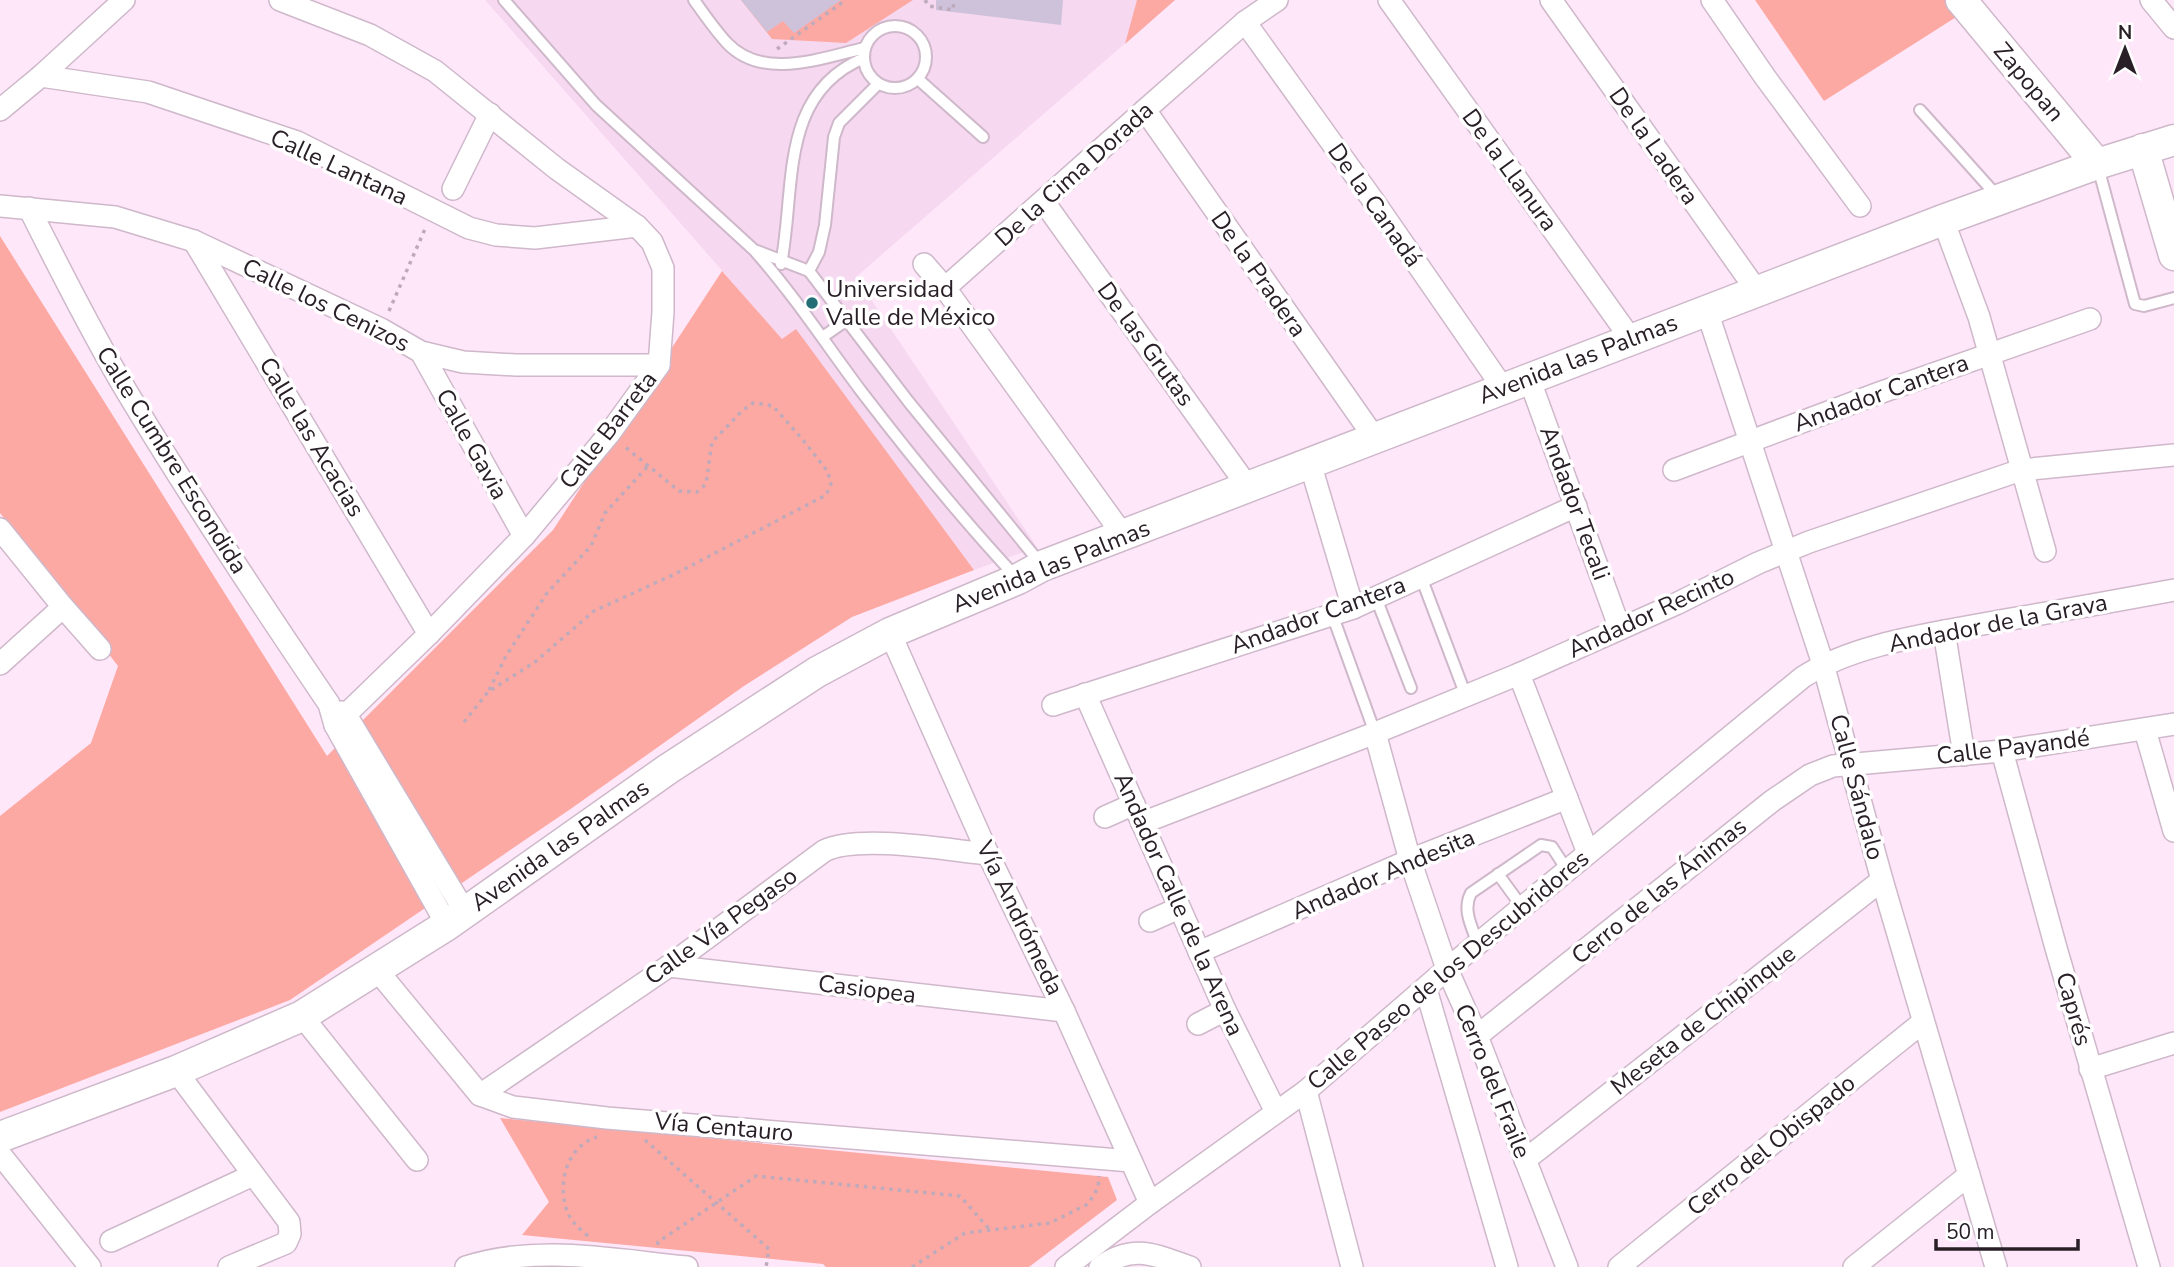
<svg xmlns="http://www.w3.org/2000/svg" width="2174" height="1267" font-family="'Nunito Sans',sans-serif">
<rect width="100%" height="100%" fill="#ffe7fa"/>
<path fill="#f6d8f0" d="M485,0H1175L856,277L1037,547L974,570L796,330L782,339Z"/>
<g fill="#fda9a3">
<path d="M741,0H913L846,43L772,39Z"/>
<path d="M1137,0H1175L1125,44Z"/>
<path d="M1755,0H1949L1961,14L1824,101Z"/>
<path d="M0,236L327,756L553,530L722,271L782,339L796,329L974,570L852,617L744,686L572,808L290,1000L0,1112V816L91,743L118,666L0,513Z"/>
<path d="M500,1118L1108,1177L1117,1200L1029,1267H826L823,1264L522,1235L549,1202Z"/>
</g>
<g fill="#cec2db">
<path d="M741,0H841L794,33L783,21L767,32Z"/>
<path d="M936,0H1063L1061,25L936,10Z"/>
</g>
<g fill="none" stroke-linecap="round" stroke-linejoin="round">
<g stroke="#ceb8ca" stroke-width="14">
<g id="lane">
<path d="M504,0L596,105L754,250C794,295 825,343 861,391C910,455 961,518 1016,577"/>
<path d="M694,0C704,14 715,30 727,43C763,81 821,58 865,48"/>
<circle cx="895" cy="57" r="31"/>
<path d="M918,79L983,137"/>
<path d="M1920,110L1998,197"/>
<path d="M2098,167L2135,304L2144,306L2174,298"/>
<path d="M757,251L809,271L908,401L1040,563"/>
<path d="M781,264C796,188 778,94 864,58"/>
<path d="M809,271L819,252L825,225L834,137L839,123L878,84"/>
<path d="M824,336L847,320"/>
<path d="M1421,577L1466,696"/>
<path d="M1376,598L1411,688"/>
<path d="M1332,614L1375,733"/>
<path d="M1498,874L1522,907"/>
<path d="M1478,944C1472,927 1462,910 1471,893L1541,845L1552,847L1567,870"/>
</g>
</g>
<g stroke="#ceb8ca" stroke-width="24">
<g id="street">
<path d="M280,0L370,35L435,71L557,169L637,226L652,242L663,268V312L659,365L609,434L524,536L429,634L335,725"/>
<path d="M1389,0L1631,339"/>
<path d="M1551,0L1757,291"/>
<path d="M1712,0L1765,77L1860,206"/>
<path d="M2151,0L2174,28"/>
<path d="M1245,22L1375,203L1503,388"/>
<path d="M41,76L148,92L297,142L469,228L496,235L535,238L637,226"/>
<path d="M0,110L41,76L124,0"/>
<path d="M1145,110L1374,437"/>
<path d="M453,189L490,114"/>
<path d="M1044,202L1248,487"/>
<path d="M0,206L115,217L194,241L381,329L421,352L463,362L516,365H659"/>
<path d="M29,208C58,266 88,325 121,382C186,491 257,598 329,704L335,725L447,925"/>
<path d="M1943,220L1979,317L2045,551"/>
<path d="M194,241L429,634"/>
<path d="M924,264L945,288L1123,535"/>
<path d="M945,288L1145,110L1245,22L1277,0"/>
<path d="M1707,311L1823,664L1882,880L1996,1267"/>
<path d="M421,352L524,536"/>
<path d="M1529,378L1620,629"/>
<path d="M1310,463L1353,608"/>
<path d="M1674,470L1879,393L2090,319"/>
<path d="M0,529L63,607L100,649"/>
<path d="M1944,631L1964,755"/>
<path d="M890,633L988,854L1064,1011L1150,1203"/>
<path d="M0,664L63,607"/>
<path d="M1519,674L1588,853"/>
<path d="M1085,694L1225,1010L1276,1112"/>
<path d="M1053,705L1353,608L1576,506"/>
<path d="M342,712L346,715L465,912"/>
<path d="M2145,730L2174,831"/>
<path d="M1375,733L1410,860L1447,969L1477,1036L1567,1267"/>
<path d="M2002,751L2056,948L2149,1267"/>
<path d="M1105,817L1134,804"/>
<path d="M1142,823L1375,733L1519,674L1676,604L1758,563L1809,542L2021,470L2174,455"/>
<path d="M1150,921L1179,908"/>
<path d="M1199,952L1410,860L1567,798"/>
<path d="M669,966L1064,1011"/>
<path d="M377,970L480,1095L513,1107L607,1118L1131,1161"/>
<path d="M1426,989L1507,1267"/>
<path d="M302,1016L417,1160"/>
<path d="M1198,1024L1225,1010"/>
<path d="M1477,1036L1772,801L1810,775L1833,766L2002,751L2174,724"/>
<path d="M2090,1069L2174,1043"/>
<path d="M176,1071L289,1222L290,1234L286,1243L229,1267"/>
<path d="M1306,1091L1352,1267"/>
<path d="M480,1095L669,966L824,851C858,834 947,850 988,854"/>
<path d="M0,1154L90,1267"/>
<path d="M1525,1160L1882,880"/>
<path d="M111,1241L253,1175"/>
<path d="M466,1267C537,1244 614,1260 687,1267"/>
<path d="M1066,1267L1150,1203L1306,1091L1447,969L1803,677C1856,643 1932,634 1994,622C2054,612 2114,601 2174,590"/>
<path d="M1100,1267C1134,1243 1155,1255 1190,1267"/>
<path d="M1619,1267L1923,1022"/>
<path d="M1854,1267L1969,1175"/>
</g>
</g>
<g stroke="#ceb8ca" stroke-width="33">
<g id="secondary">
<path d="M1961,0L2097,164"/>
<path d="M2143,149L2174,255"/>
<path d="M0,1137L176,1071L302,1016L447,925L668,769L817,672L890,633L1018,579L1042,566L1943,220L2097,164L2174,140"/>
</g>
</g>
<g stroke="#beaaba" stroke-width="3.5" stroke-dasharray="3.5 5" stroke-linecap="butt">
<path d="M925,0L929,6L953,10L954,0"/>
<path d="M777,49L846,0"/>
<path d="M389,311L425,229"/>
<path d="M489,690L506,656L547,593L591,546L605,513L648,466"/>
<path d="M464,722L488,692L535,662L594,611L675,574L826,495L831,485L828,472L803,440L773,406L762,404L753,403L743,410L712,442L706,484L697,492L679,491L624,446"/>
<path d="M645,1140L769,1249L766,1267"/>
<path d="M588,1236C579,1228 571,1222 567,1211C557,1183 567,1146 597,1137"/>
<path d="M658,1245V1242L756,1176L960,1196L990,1230"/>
<path d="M912,1267L965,1233L1050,1223L1088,1204L1098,1188L1099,1176"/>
</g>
<use href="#lane" stroke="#fff" stroke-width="10"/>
<use href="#street" stroke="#fff" stroke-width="21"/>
<use href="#secondary" stroke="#fff" stroke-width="30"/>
</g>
<circle fill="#246e75" stroke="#fff" stroke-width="2.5" cx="812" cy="303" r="7"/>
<g text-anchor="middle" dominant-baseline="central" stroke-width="7" stroke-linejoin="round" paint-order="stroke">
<g font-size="24" fill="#292027" stroke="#fff">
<text transform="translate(2029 82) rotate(50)">Zapopan</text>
<text transform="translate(1654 146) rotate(55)">De la Ladera</text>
<text transform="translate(339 167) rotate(25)">Calle Lantana</text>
<text transform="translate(1510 170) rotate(54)">De la Llanura</text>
<text transform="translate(1074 174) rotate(-42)">De la Cima Dorada</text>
<text transform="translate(1375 205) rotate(55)">De la Canadá</text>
<text transform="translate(1259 274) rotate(55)">De la Pradera</text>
<text transform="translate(326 305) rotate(26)">Calle los Cenizos</text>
<text transform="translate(1146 344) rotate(54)">De las Grutas</text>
<text transform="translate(1578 359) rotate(-21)">Avenida las Palmas</text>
<text transform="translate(1881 393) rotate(-20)">Andador Cantera</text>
<text transform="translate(608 430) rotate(-52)">Calle Barreta</text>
<text transform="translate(312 437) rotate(59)">Calle las Acacias</text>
<text transform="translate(472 444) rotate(61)">Calle Gavia</text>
<text transform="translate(172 460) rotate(58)">Calle Cumbre Escondida</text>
<text transform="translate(1575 503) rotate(70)">Andador Tecali</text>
<text transform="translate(1051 566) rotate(-22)">Avenida las Palmas</text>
<text transform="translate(1651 613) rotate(-25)">Andador Recinto</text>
<text transform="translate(1318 615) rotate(-20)">Andador Cantera</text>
<text transform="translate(1998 623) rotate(-11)">Andador de la Grava</text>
<text transform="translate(2013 747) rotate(-7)">Calle Payandé</text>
<text transform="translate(1857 787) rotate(75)">Calle Sándalo</text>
<text transform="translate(560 845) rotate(-35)">Avenida las Palmas</text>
<text transform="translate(1383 874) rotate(-23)">Andador Andesita</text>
<text transform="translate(1659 891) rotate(-39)">Cerro de las Ánimas</text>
<text transform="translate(1179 904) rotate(66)">Andador Calle de la Arena</text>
<text transform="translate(1020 918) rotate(64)">Vía Andrómeda</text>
<text transform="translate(721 926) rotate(-36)">Calle Vía Pegaso</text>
<text transform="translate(1448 970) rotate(-40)">Calle Paseo de los Descubridores</text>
<text transform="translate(867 989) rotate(7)">Casiopea</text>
<text transform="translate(2074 1009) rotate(74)">Caprés</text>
<text transform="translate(1703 1020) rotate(-38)">Meseta de Chipinque</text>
<text transform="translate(1493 1081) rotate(68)">Cerro del Fraile</text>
<text transform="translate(724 1127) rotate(5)">Vía Centauro</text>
<text transform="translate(1771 1145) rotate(-39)">Cerro del Obispado</text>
</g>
<g font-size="24" fill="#292027" stroke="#fff" text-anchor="start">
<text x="826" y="289">Universidad<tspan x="826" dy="28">Valle de México</tspan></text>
</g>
</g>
<g transform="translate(2125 49)" stroke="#ffffff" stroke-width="5" paint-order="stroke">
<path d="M0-5L12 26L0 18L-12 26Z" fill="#292027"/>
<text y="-10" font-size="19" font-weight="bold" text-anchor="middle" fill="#292027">N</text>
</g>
<path d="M1936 1239v10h142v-10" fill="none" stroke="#292027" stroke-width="3.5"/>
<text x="1946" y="1239" font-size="21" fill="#292027" stroke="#ffffff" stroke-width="5" paint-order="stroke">50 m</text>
</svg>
